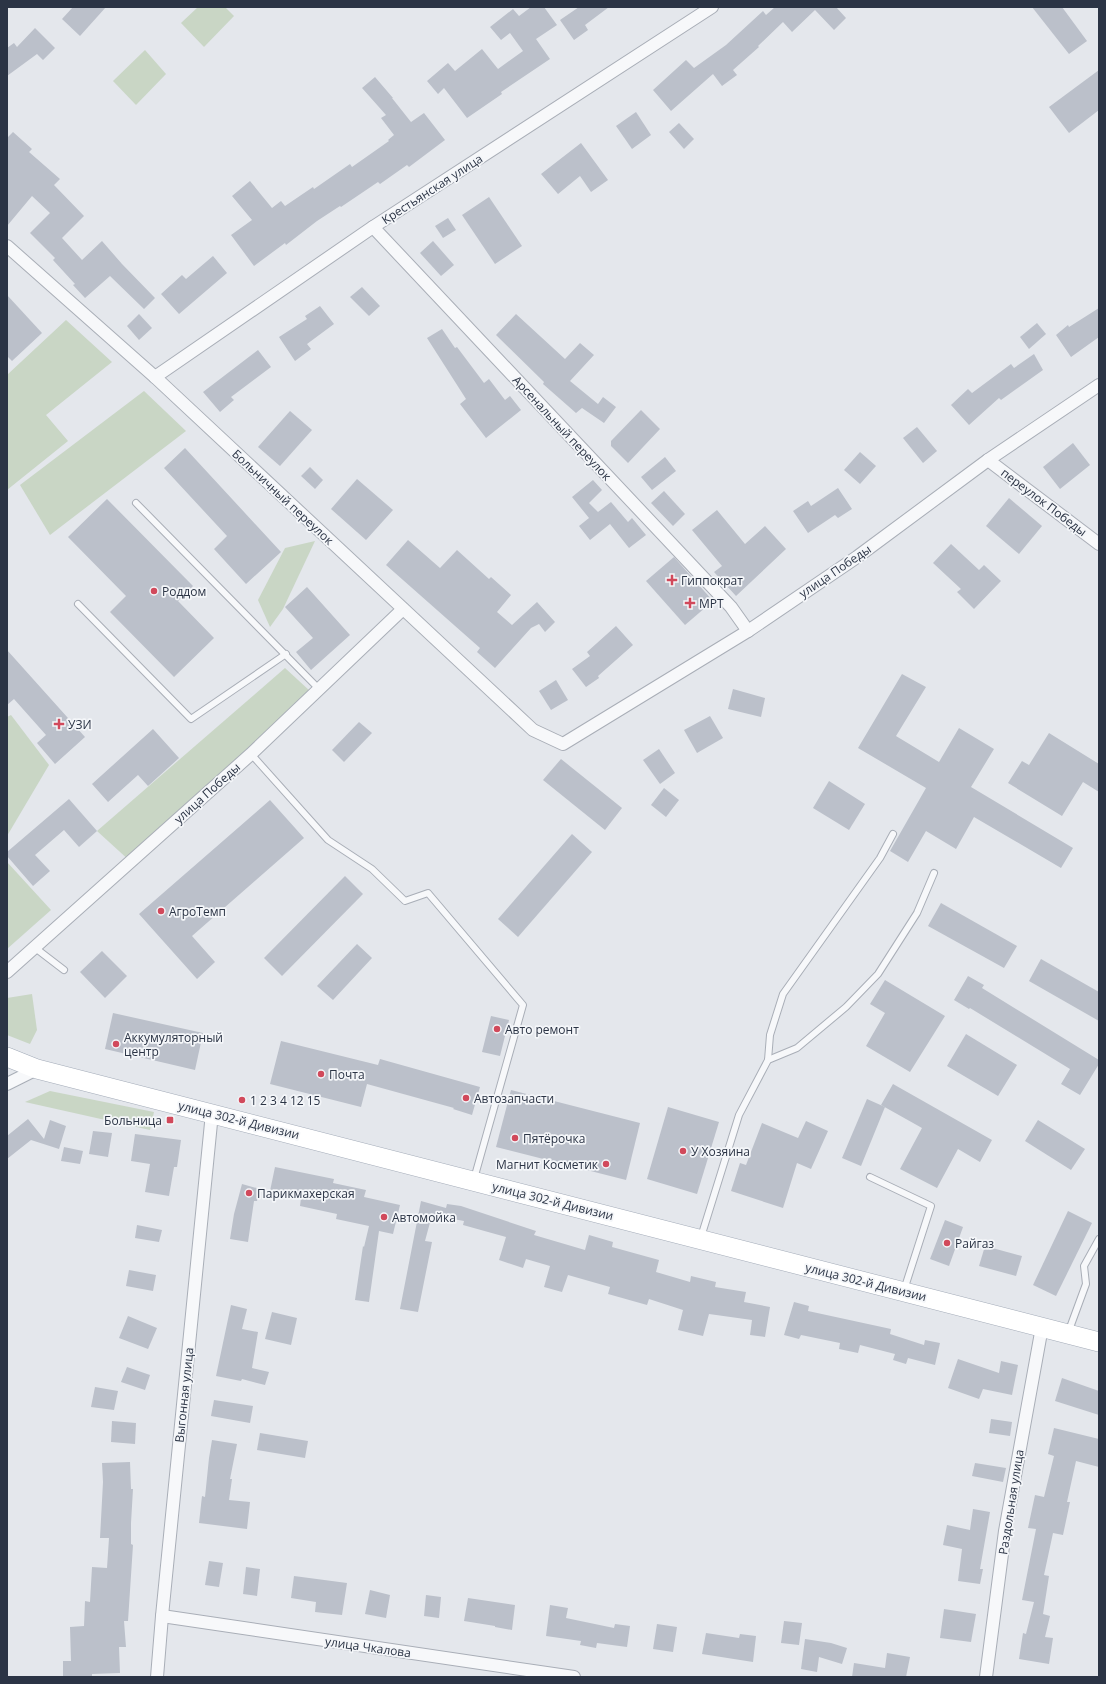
<svg xmlns="http://www.w3.org/2000/svg" width="1106" height="1684" font-family="'Open Sans',sans-serif">
<rect width="100%" height="100%" fill="#e4e7ec"/>
<g fill="#c9d6c5">
<path d="M198,7H225L234,16L204,47L181,23Z"/>
<path d="M145,50L166,74L136,105L113,81Z"/>
<path d="M66,320L112,362L46,415L68,441L7,490V375Z"/>
<path d="M144,391L186,431L50,535L20,485Z"/>
<path d="M315,541L283,609L270,627L258,600L285,548Z"/>
<path d="M285,668L310,691L131,862L97,831Z"/>
<path d="M11,715L49,765L7,836V717Z"/>
<path d="M7,862L51,910L7,949Z"/>
<path d="M32,994L37,1030L30,1044L7,1035V998Z"/>
<path d="M50,1091L154,1112L150,1130L25,1102Z"/>
</g>
<g fill="#bbc0ca">
<path d="M73,7H106L80,36L62,19Z"/>
<path d="M531,7H544L557,25L536,39L550,59L501,92L502,94L467,118L444,88L438,94L427,81L448,63L455,71L482,49L498,69L523,51L510,33L501,40L490,27L513,9L519,16Z"/>
<path d="M579,7H609L585,25L588,30L574,40L560,20Z"/>
<path d="M775,7H836L846,18L834,30L815,10L792,32L783,22L758,46L759,47L733,70L737,75L722,86L713,74L671,111L653,90L686,60L694,68L726,45L763,11L766,15Z"/>
<path d="M1032,7H1062L1087,41L1069,54Z"/>
<path d="M35,28L55,48L43,60L37,54L7,76V48L14,43L17,47Z"/>
<path d="M1099,70V110L1069,133L1049,107Z"/>
<path d="M375,77L393,98H392L411,122L424,113L445,140L409,167L407,165L380,184L378,182L341,207L340,206L317,221L286,245L285,243L254,266L231,235L252,220L232,196L250,181L272,208L281,201L285,206L313,187L314,189L350,164L352,167L389,141L388,140L394,135L381,118L386,115L362,88Z"/>
<path d="M636,112L651,135L632,149L616,126Z"/>
<path d="M679,123L694,139L684,149L669,132Z"/>
<path d="M13,132L32,149L29,152L60,179L54,185L84,216L62,238L82,260L102,241L122,264L155,298L144,309L110,276L85,298L73,285L75,284L53,260L55,258L30,233L50,213L32,196L7,226V138Z"/>
<path d="M581,143L608,180L591,192L580,176L558,194L541,174Z"/>
<path d="M489,197L522,246L495,264L462,215Z"/>
<path d="M448,218L456,230L443,238L435,226Z"/>
<path d="M433,241L454,265L441,276L420,253Z"/>
<path d="M213,256L227,273L179,314L161,294L182,275L186,279Z"/>
<path d="M362,287L380,306L369,316L350,297Z"/>
<path d="M7,295L42,333L12,361L7,356Z"/>
<path d="M320,306L334,324L307,344L311,349L295,361L279,337L307,319L305,316Z"/>
<path d="M1099,308V337L1071,357L1056,335L1068,325L1069,327Z"/>
<path d="M139,314L152,328L139,340L127,326Z"/>
<path d="M516,314L565,359L580,343L594,355L570,381L598,404L603,397L616,407L604,423L582,408L576,413L543,384L544,382L496,335Z"/>
<path d="M1037,323L1046,334L1029,349L1020,337Z"/>
<path d="M442,329L455,348L457,347L484,383L489,379L505,400L510,396L521,410L486,438L460,404L466,399L427,338Z"/>
<path d="M258,350L271,367L231,397L234,400L220,412L203,392Z"/>
<path d="M1034,354L1043,370L1001,400L999,398L969,425L951,405L968,389L972,393L1011,364L1014,368Z"/>
<path d="M641,410L660,429L628,463L611,446V441Z"/>
<path d="M290,411L312,430L280,466L258,447Z"/>
<path d="M917,427L937,451L923,463L903,438Z"/>
<path d="M1073,443L1090,465L1060,489L1043,467Z"/>
<path d="M185,448L281,552L246,584L214,549L227,536L164,468Z"/>
<path d="M860,452L876,466L860,484L844,470Z"/>
<path d="M665,457L676,471L652,490L641,477Z"/>
<path d="M310,467L323,480L315,489L301,476Z"/>
<path d="M357,479L393,510L366,540L331,509Z"/>
<path d="M593,480L602,490L589,503L598,512L611,502L628,522L632,518L646,535L629,548L610,524L590,540L579,526L589,518L572,497Z"/>
<path d="M838,488L852,509L838,518L835,515L808,533L793,511L808,501L811,506Z"/>
<path d="M664,491L685,514L673,526L651,503Z"/>
<path d="M1009,498L1042,526L1019,554L986,526Z"/>
<path d="M107,499L193,586L178,601L214,638L174,677L110,612L126,596L68,537Z"/>
<path d="M717,510L745,544L765,526L786,549L736,596L714,572L722,566L692,530Z"/>
<path d="M408,540L440,568L457,550L489,579L491,577L511,595L497,612L512,625L537,602L555,622L545,632L539,624L531,628L495,668L477,652L480,648L386,565Z"/>
<path d="M951,544L979,570L984,565L1001,581L974,609L957,592L961,589L933,563Z"/>
<path d="M674,557L713,601L685,625L646,581Z"/>
<path d="M307,587L350,635L311,670L296,652L313,638L285,607Z"/>
<path d="M616,626L633,645L598,676L599,678L586,687L572,669L590,656L587,652Z"/>
<path d="M7,650L85,737L55,764L37,743L46,735L14,699L7,705Z"/>
<path d="M902,674L926,687L896,736L939,762L959,728L994,749L971,787L1073,848L1061,868L974,817L956,849L926,831L908,862L890,851L926,788L858,748Z"/>
<path d="M556,680L568,700L551,710L539,691Z"/>
<path d="M733,689L765,698L761,717L728,709Z"/>
<path d="M710,716L723,738L697,753L684,730Z"/>
<path d="M359,722L372,733L344,762L332,750Z"/>
<path d="M153,729L179,758L148,786L138,775L108,802L92,784Z"/>
<path d="M1049,733L1099,764V792L1083,782L1062,816L1008,783L1022,761L1029,765Z"/>
<path d="M659,749L675,773L660,784L643,760Z"/>
<path d="M561,759L622,808L605,830L543,780Z"/>
<path d="M829,781L865,804L849,830L813,808Z"/>
<path d="M664,788L679,800L666,817L651,805Z"/>
<path d="M69,799L97,831L79,847L64,830L35,855L50,871L33,886L7,856V852Z"/>
<path d="M270,800L304,838L192,936L215,962L197,979L139,914Z"/>
<path d="M572,834L592,852L518,937L498,919Z"/>
<path d="M345,876L363,894L282,976L264,958Z"/>
<path d="M941,903L1017,946L1004,968L928,926Z"/>
<path d="M357,944L372,958L333,1000L317,986Z"/>
<path d="M102,951L127,976L105,998L80,972Z"/>
<path d="M1041,959L1099,992V1021L1029,981Z"/>
<path d="M968,976L984,985L982,988L1099,1060V1064L1080,1095L1061,1084L1070,1069L970,1008L969,1009L954,1000Z"/>
<path d="M885,980L945,1016L910,1072L866,1046L885,1013L870,1004Z"/>
<path d="M113,1013L203,1033L195,1070L105,1049Z"/>
<path d="M491,1016L509,1020L500,1056L482,1052Z"/>
<path d="M966,1034L1017,1065L998,1096L947,1066Z"/>
<path d="M281,1041L378,1065L380,1059L480,1087L472,1115L453,1109L454,1108L367,1084L361,1107L270,1084Z"/>
<path d="M893,1084L992,1140L980,1162L958,1149L937,1188L900,1169L922,1128L881,1105Z"/>
<path d="M511,1090L640,1123L626,1180L496,1147Z"/>
<path d="M867,1099L885,1107L861,1166L842,1158Z"/>
<path d="M668,1107L719,1122L697,1194L647,1179Z"/>
<path d="M28,1119L44,1139L50,1120L66,1126L59,1149L31,1140L7,1159V1136Z"/>
<path d="M1038,1120L1085,1149L1071,1170L1025,1141Z"/>
<path d="M806,1121L828,1131L811,1169L797,1163L783,1208L731,1191L740,1163L746,1165L762,1123L798,1138Z"/>
<path d="M93,1131L112,1133L108,1157L89,1154Z"/>
<path d="M135,1134L181,1140L177,1167H174L169,1196L145,1192L150,1164L131,1161Z"/>
<path d="M64,1147L83,1151L80,1164L61,1161Z"/>
<path d="M275,1167L334,1179L333,1183L366,1190L364,1197L400,1205L393,1234L379,1231L369,1302L355,1300L363,1246L364,1247L369,1226L336,1219L337,1214L300,1206L301,1198L270,1191Z"/>
<path d="M242,1184L260,1189L257,1201H254L248,1242L230,1239L234,1214Z"/>
<path d="M421,1201L446,1208L447,1204L461,1206L536,1231L534,1235L585,1250L589,1235L613,1242L612,1247L659,1260L656,1272L690,1282L691,1276L716,1282L715,1287L746,1292L744,1302L770,1307L765,1337L750,1335L752,1320L709,1314L703,1336L678,1330L683,1310L649,1299L647,1305L608,1294L610,1287L568,1275L562,1292L544,1287L550,1266L526,1259L523,1268L499,1260L506,1237L463,1225L464,1221L432,1215L425,1241L432,1242L418,1312L400,1309Z"/>
<path d="M1068,1211L1092,1223L1056,1296L1033,1285Z"/>
<path d="M945,1220L963,1227L949,1266L930,1259Z"/>
<path d="M137,1225L162,1230L159,1242L135,1238Z"/>
<path d="M985,1246L1022,1256L1016,1276L979,1266Z"/>
<path d="M129,1270L156,1275L153,1291L126,1286Z"/>
<path d="M794,1302L809,1306L808,1311L891,1329L890,1334L924,1345L925,1340L940,1343L935,1365L908,1358L906,1364L893,1360L895,1354L860,1345L858,1353L839,1349L840,1343L801,1335L799,1339L784,1335Z"/>
<path d="M231,1305L247,1309L242,1329L258,1332L252,1368L269,1372L265,1385L242,1379L241,1381L216,1376Z"/>
<path d="M272,1312L297,1318L291,1345L265,1339Z"/>
<path d="M128,1316L157,1328L148,1349L119,1338Z"/>
<path d="M958,1359L999,1373L1001,1361L1018,1365L1012,1395L983,1389L979,1399L948,1388Z"/>
<path d="M127,1367L150,1375L145,1390L121,1382Z"/>
<path d="M1062,1378L1099,1391V1415L1055,1401Z"/>
<path d="M95,1387L118,1391L114,1410L91,1407Z"/>
<path d="M214,1400L253,1406L250,1423L211,1416Z"/>
<path d="M991,1419L1012,1422L1010,1436L989,1433Z"/>
<path d="M112,1421L136,1423L135,1444L111,1442Z"/>
<path d="M1054,1428L1099,1439V1467L1076,1461L1067,1502H1070L1063,1535L1053,1533L1044,1575L1049,1576L1043,1614L1050,1616L1045,1637L1053,1638L1049,1664L1019,1659L1023,1633L1026,1634L1034,1602L1022,1600L1036,1529L1028,1528L1035,1495L1044,1497L1054,1456L1048,1454Z"/>
<path d="M260,1433L308,1441L305,1458L257,1450Z"/>
<path d="M212,1440L237,1444L230,1479H232L229,1500L250,1502L247,1529L199,1523L202,1496L205,1497L209,1458Z"/>
<path d="M130,1462L131,1489H133L131,1523V1544L133,1545L128,1621H124L126,1647H119L120,1673L92,1674V1677H63V1661H71L70,1627L84,1626L85,1601L90,1602L92,1567L107,1568L109,1538H100L103,1482L102,1463Z"/>
<path d="M975,1463L1006,1468L1003,1482L972,1476Z"/>
<path d="M973,1509L990,1512L980,1569H983L980,1584L958,1581L962,1549L943,1545L947,1525L970,1530Z"/>
<path d="M209,1561L223,1563L219,1587L205,1585Z"/>
<path d="M246,1567L260,1569L257,1596L243,1594Z"/>
<path d="M294,1576L347,1583L342,1615L315,1612L316,1602L291,1598Z"/>
<path d="M370,1590L390,1595L386,1618L365,1614Z"/>
<path d="M426,1595L441,1597L439,1618L424,1616Z"/>
<path d="M468,1598L515,1605L512,1630L495,1627V1626L464,1621Z"/>
<path d="M550,1605L568,1608L566,1618L614,1628L615,1624L630,1626L627,1647L597,1643L596,1648L580,1645L581,1641L546,1636Z"/>
<path d="M944,1609L976,1614L971,1642L940,1638Z"/>
<path d="M784,1621L802,1623L799,1645L781,1643Z"/>
<path d="M657,1624L677,1627L673,1652L653,1649Z"/>
<path d="M706,1633L739,1638L740,1634L756,1636L753,1662L702,1654Z"/>
<path d="M805,1639L831,1643L847,1648L842,1664L819,1657L817,1672L801,1669Z"/>
<path d="M887,1653L910,1657L906,1677H852L854,1663L885,1668Z"/>
</g>
<g fill="none" stroke-linecap="round" stroke-linejoin="round">
<g stroke="#a9aeb7" stroke-width="8">
<g id="lane">
<path d="M136,503L319,689"/>
<path d="M78,604L191,719L286,654"/>
<path d="M251,754L328,840L372,869L405,901L428,893L523,1005L474,1179"/>
<path d="M34,947L64,970"/>
<path d="M768,1060L770,1035L783,994L880,858L893,834"/>
<path d="M870,1177L931,1206L904,1290"/>
<path d="M701,1237L739,1115L768,1060L797,1048L846,1007L878,974L917,913L934,873"/>
<path d="M1068,1333L1086,1284L1084,1266L1099,1239"/>
</g>
</g>
<g stroke="#a9aeb7" stroke-width="14">
<g id="street">
<path d="M373,227L731,607L748,631"/>
<path d="M7,246L155,377L533,730L563,744L748,631L857,557L988,460L1099,385"/>
<path d="M155,377L373,227L712,7"/>
<path d="M988,460L1099,544"/>
<path d="M7,972L251,754L403,609"/>
<path d="M7,1084L37,1069"/>
<path d="M162,1616L574,1677"/>
<path d="M157,1677L162,1616L212,1113"/>
<path d="M986,1677L1005,1531L1042,1327"/>
</g>
</g>
<g stroke="#a3abb8" stroke-width="20">
<path id="primary" d="M7,1057L37,1069L1099,1342"/>
</g>
<use href="#lane" stroke="#f7f8fa" stroke-width="6"/>
<use href="#street" stroke="#f7f8fa" stroke-width="12"/>
<use href="#primary" stroke="#fff" stroke-width="19"/>
</g>
<g fill="#d1495b" stroke="#f4f6f9" stroke-width="1.5">
<path d="M670 574h4v4h4v4h-4v4h-4v-4h-4v-4h4z"/>
<circle cx="154" cy="591" r="4"/>
<path d="M688 597h4v4h4v4h-4v4h-4v-4h-4v-4h4z"/>
<path d="M57 718h4v4h4v4h-4v4h-4v-4h-4v-4h4z"/>
<circle cx="161" cy="911" r="4"/>
<circle cx="497" cy="1029" r="4"/>
<circle cx="116" cy="1044" r="4"/>
<circle cx="321" cy="1074" r="4"/>
<circle cx="466" cy="1098" r="4"/>
<circle cx="242" cy="1100" r="4"/>
<rect x="166" y="1116" width="8" height="8" rx="2"/>
<circle cx="515" cy="1138" r="4"/>
<circle cx="683" cy="1151" r="4"/>
<circle cx="606" cy="1164" r="4"/>
<circle cx="249" cy="1193" r="4"/>
<circle cx="384" cy="1217" r="4"/>
<circle cx="947" cy="1243" r="4"/>
</g>
<g text-anchor="middle" dominant-baseline="central" stroke-width="3.5" stroke-linejoin="round" paint-order="stroke">
<g font-size="12" fill="#2b3445" stroke="#f4f6f9">
<text transform="translate(432 189) rotate(-33)">Крестьянская улица</text>
<text transform="translate(562 428) rotate(47)">Арсенальный переулок</text>
<text transform="translate(283 497) rotate(43)">Больничный переулок</text>
<text transform="translate(1044 502) rotate(37)">переулок Победы</text>
<text transform="translate(835 571) rotate(-34)">улица Победы</text>
<text transform="translate(207 793) rotate(-42)">улица Победы</text>
<text transform="translate(239 1120) rotate(14)">улица 302-й Дивизии</text>
<text transform="translate(553 1201) rotate(14)">улица 302-й Дивизии</text>
<text transform="translate(866 1282) rotate(14)">улица 302-й Дивизии</text>
<text transform="translate(184 1395) rotate(-84)">Выгонная улица</text>
<text transform="translate(1011 1502) rotate(-81)">Раздольная улица</text>
<text transform="translate(368 1647) rotate(8)">улица Чкалова</text>
</g>
<g font-size="12" fill="#2b3445" stroke="#f4f6f9" text-anchor="start">
<text x="681" y="580">Гиппократ</text>
<text x="162" y="591">Роддом</text>
<text x="699" y="603">МРТ</text>
<text x="68" y="724">УЗИ</text>
<text x="169" y="911">АгроТемп</text>
<text x="505" y="1029">Авто ремонт</text>
<text x="124" y="1037">Аккумуляторный<tspan x="124" dy="14">центр</tspan></text>
<text x="329" y="1074">Почта</text>
<text x="474" y="1098">Автозапчасти</text>
<text x="250" y="1100">1 2 3 4 12 15</text>
<text x="162" y="1120" text-anchor="end">Больница</text>
<text x="523" y="1138">Пятёрочка</text>
<text x="691" y="1151">У Хозяина</text>
<text x="598" y="1164" text-anchor="end">Магнит Косметик</text>
<text x="257" y="1193">Парикмахерская</text>
<text x="392" y="1217">Автомойка</text>
<text x="955" y="1243">Райгаз</text>
</g>
</g>
<rect width="1106" height="1684" fill="none" stroke="#2b3445" stroke-width="16"/>
</svg>
